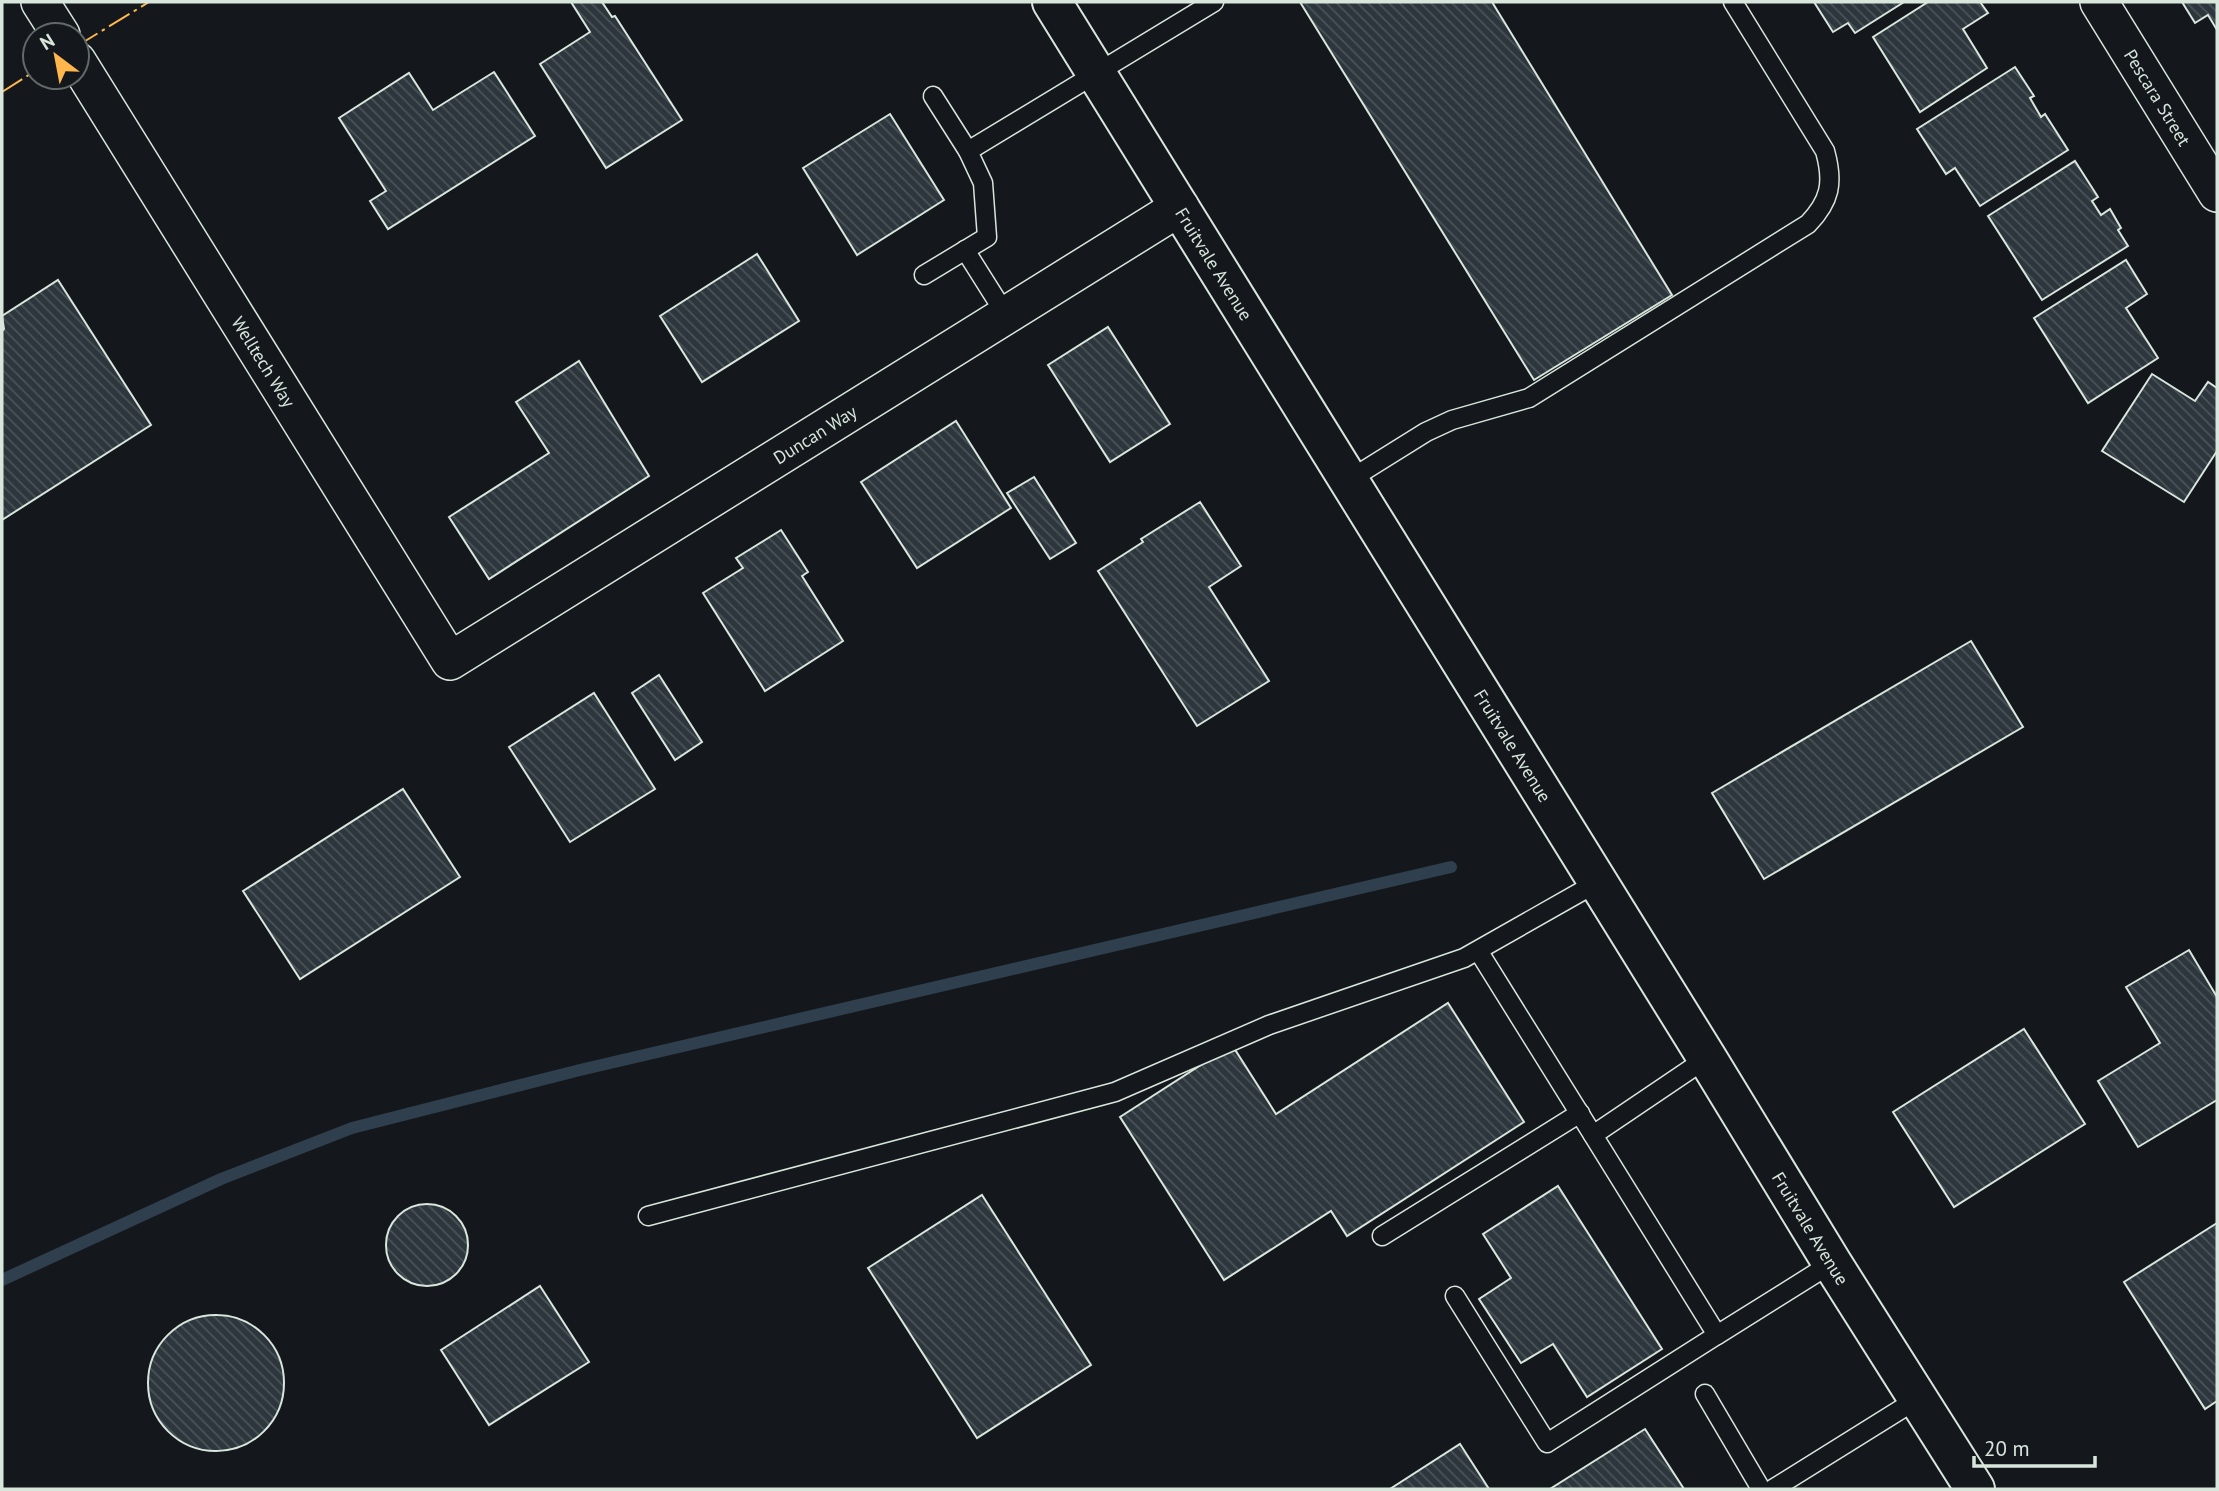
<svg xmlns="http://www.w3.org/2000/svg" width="2219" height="1491" font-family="'PT Sans',sans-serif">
<defs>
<pattern id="building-back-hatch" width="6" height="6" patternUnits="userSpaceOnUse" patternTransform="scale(1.75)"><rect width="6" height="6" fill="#2c363c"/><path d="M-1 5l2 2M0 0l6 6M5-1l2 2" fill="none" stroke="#4a5358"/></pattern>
</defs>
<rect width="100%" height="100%" fill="#14181c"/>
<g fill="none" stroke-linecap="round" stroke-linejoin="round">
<path stroke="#2f3f4d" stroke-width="12" d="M2,1280L221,1179L352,1128L580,1070L1451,867"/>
</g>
<g fill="url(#building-back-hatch)" stroke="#d8e6dc" stroke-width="2">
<path d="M571,2H602L612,17L615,16L682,120L606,168L540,64L590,32Z"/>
<path d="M1300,2H1492L1672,295L1534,380Z"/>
<path d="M1814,2H1904L1855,33L1848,23L1833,32Z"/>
<path d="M1928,2H1980L1988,13L1963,29L1987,68L1920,112L1873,37Z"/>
<path d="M2182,2H2217V30L2208,15L2195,23Z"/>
<path d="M2015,67L2034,96L2030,98L2041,117L2045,114L2068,150L1980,206L1955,168L1946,174L1917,129Z"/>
<path d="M494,72L535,136L388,229L370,201L386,191L339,118L409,73L433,110Z"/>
<path d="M890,114L944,200L857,255L803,168Z"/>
<path d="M2075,161L2098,197L2092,201L2101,215L2110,209L2121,228L2118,230L2128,246L2042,300L1988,216Z"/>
<path d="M757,254L799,321L702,382L660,316Z"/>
<path d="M2126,260L2147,294L2126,308L2158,358L2088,403L2034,318Z"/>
<path d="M58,280L151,425L2,520V331L4,329L2,316Z"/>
<path d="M1108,327L1170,424L1110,462L1048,365Z"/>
<path d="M579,361L649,476L489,579L449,517L549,453L516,402Z"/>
<path d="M2152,374L2195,401L2208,382L2217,388V451L2184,502L2102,451Z"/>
<path d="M956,421L1011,508L917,568L861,482Z"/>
<path d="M1034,477L1076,543L1050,559L1007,493Z"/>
<path d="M1200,502L1241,566L1209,587L1269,681L1197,726L1098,571L1143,542L1141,539Z"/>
<path d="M781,530L808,572L802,576L843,641L765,691L703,593L743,568L736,558Z"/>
<path d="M1971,641L2023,727L1764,879L1712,793Z"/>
<path d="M659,675L702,742L675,760L632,693Z"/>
<path d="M594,693L655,789L570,842L509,747Z"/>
<path d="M403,789L460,877L300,979L243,891Z"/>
<path d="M2189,950L2217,997V1100L2138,1147L2098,1081L2160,1043L2126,987Z"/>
<path d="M1448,1003L1524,1122L1347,1236L1331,1211L1224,1280L1120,1117L1232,1045L1276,1114Z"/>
<path d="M2024,1029L2085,1124L1954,1207L1893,1112Z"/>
<path d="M1558,1186L1662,1349L1587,1397L1553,1344L1521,1363L1479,1299L1511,1278L1483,1234Z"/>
<path d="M982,1195L1091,1365L977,1438L868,1268Z"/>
<circle cx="427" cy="1245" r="41"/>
<path d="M2217,1223V1401L2205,1409L2124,1282Z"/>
<path d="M540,1286L589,1362L489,1425L441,1350Z"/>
<circle cx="216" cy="1383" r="68"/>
<path d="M1645,1429L1684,1489H1550Z"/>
<path d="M1460,1444L1489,1489H1390Z"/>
</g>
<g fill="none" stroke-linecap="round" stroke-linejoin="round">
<g stroke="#d8e6dc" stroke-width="21">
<g id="service">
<path d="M933,96L968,151"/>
<path d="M965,250L1006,315"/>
<path d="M924,275L987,237L983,183L968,151L1214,2"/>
<path d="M1349,480L1426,432L1452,420L1529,398L1808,224C1830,201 1834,183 1825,151L1733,2"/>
<path d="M1479,952L1593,1135L1707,1058"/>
<path d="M1593,1135L1717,1335L1832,1263"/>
<path d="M648,1216L1115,1092L1269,1025L1464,958L1598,882"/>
<path d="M1382,1236L1580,1113"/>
<path d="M1455,1296L1547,1443L1717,1335"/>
<path d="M1705,1394L1761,1489"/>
<path d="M1773,1489L1919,1398"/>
</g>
</g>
<g stroke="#d8e6dc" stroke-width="40">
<g id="minor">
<path d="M40,2L61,35"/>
<path id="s1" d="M2099,2L2217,193"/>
<path id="s2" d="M77,61L450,661L1180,207"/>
</g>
</g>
<g stroke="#d8e6dc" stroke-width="42">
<g id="secondary">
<path id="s3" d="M1052,2L1707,1058L1832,1263L1975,1489"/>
</g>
</g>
<use href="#service" stroke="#14181c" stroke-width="18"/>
<use href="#minor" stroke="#14181c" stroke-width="37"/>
<use href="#secondary" stroke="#14181c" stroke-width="38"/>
<g stroke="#ffb74d" stroke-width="2" stroke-dasharray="24 5 3.5 5" stroke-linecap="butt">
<path d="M77,46L149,2"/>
<path d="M2,92L35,71"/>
</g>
</g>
<g text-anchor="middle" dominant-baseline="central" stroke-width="5" stroke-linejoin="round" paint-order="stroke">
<g font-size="18" fill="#d8e6dc" stroke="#14181c">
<text stroke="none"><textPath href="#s1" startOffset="112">Pescara Street</textPath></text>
<text stroke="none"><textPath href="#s3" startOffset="308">Fruitvale Avenue</textPath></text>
<text stroke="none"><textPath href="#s2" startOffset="354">Welltech Way</textPath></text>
<text stroke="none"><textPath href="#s2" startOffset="1136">Duncan Way</textPath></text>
<text stroke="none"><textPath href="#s3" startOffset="875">Fruitvale Avenue</textPath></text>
<text stroke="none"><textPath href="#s3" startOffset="1442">Fruitvale Avenue</textPath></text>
</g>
</g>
<rect width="2219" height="1491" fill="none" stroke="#d8e6dc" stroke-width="7"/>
<g transform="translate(56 56) rotate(328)"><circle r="33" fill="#14181c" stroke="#626a69" stroke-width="2"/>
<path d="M0-5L12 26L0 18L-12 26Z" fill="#ffb74d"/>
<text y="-10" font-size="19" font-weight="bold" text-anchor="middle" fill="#d8e6dc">N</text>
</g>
<path d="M1974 1456v10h121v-10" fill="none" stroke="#d8e6dc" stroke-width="3.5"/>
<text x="1984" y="1456" font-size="21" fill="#d8e6dc" stroke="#14181c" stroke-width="5" paint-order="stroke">20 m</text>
</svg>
